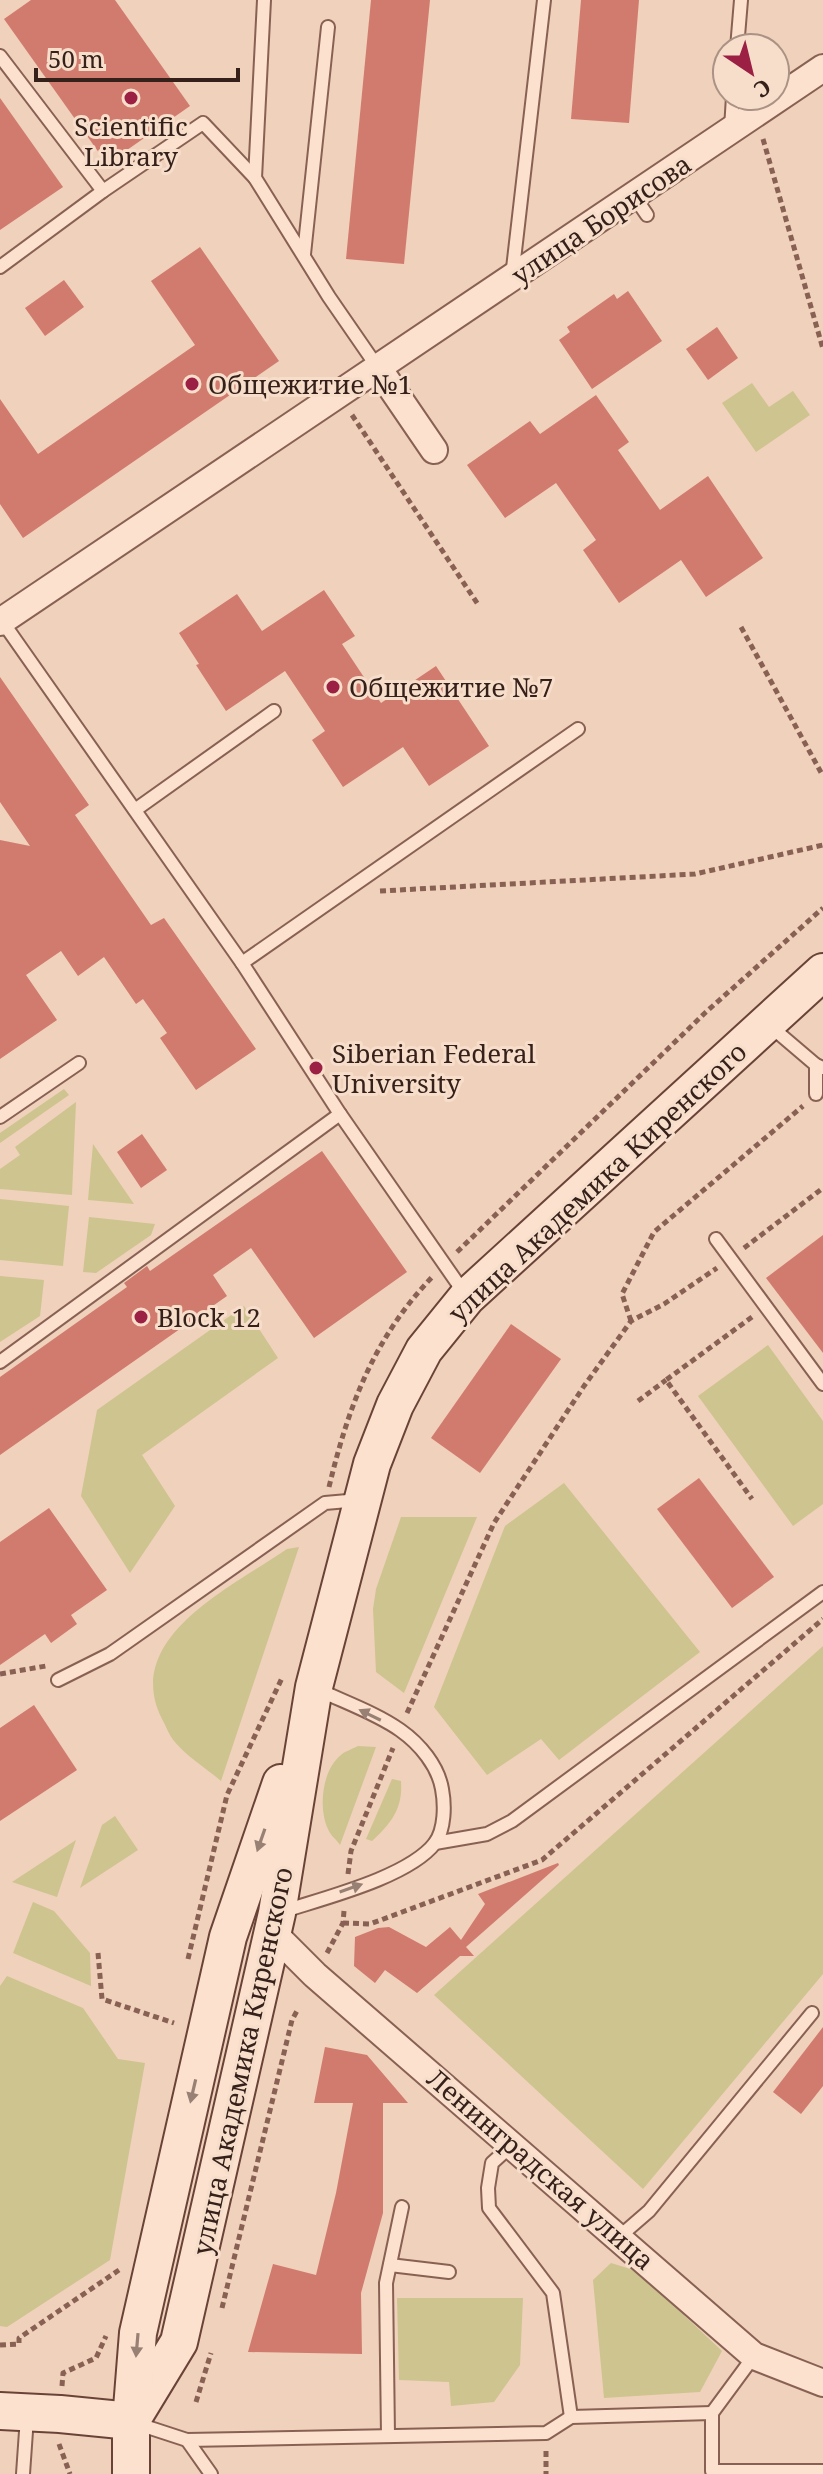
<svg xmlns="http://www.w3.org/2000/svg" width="823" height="2474" font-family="'Noto Serif',serif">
<rect width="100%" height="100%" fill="#f0d1bb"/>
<g fill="#cec48f">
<path d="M752,383L769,407L793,391L810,415L756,452L722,403Z"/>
<path d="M64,1089L69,1095L0,1143V1133Z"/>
<path d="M76,1102L72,1195L0,1189V1169L20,1155L15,1147Z"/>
<path d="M93,1144L134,1204L88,1200Z"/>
<path d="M0,1199L69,1206L63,1266L0,1260Z"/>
<path d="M89,1217L155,1224L151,1235L96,1273L83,1272Z"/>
<path d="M0,1276L44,1280L40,1316L0,1342Z"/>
<path d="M244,1306L278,1358L142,1455L175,1506L130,1573L81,1496L97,1410Z"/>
<path d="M768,1345L823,1421V1504L793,1526L698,1396Z"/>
<path d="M564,1483L700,1652L559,1760L541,1739L487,1775L434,1707L505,1526Z"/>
<path d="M401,1517H477L404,1693L376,1672L373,1609L376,1589Z"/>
<path d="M299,1547L221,1781C206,1768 186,1756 174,1741C169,1735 166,1726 162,1719C121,1638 232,1587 287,1549Z"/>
<path d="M823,1646V1974L643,2189L434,1995Z"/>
<path d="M358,1746L376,1747L340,1845C337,1840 330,1835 328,1829C318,1808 322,1770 341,1755C345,1751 353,1749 358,1746Z"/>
<path d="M392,1779L401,1781C403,1809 391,1823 372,1841L366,1839Z"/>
<path d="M115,1816L138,1850L80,1888L102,1825Z"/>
<path d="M76,1840L57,1897L12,1882Z"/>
<path d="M33,1902L54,1911L90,1953L91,1986L13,1953Z"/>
<path d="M7,1976L83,2008L118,2059L145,2063L110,2260L7,2327L0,2326V1986Z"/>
<path d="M611,2263L637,2271L722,2351L700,2392L604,2398L593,2280Z"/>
<path d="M397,2298H523L520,2365L494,2402L451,2406L449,2382L399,2380Z"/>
</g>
<g fill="#d17b6e">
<path d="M31,0H115L190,106L107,164L4,19Z"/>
<path d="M371,0H430L404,264L346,259Z"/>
<path d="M581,0H639L629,123L571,119Z"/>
<path d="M0,98L63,187L0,230Z"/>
<path d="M200,247L279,361L23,538L0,504V399L38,454L195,345L151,281Z"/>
<path d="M64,280L84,307L45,336L25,308Z"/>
<path d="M628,291L662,341L592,389L559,340L570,332L567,327L614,294L617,299Z"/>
<path d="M717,327L738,358L708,380L686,349Z"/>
<path d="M596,395L629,442L618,450L660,510L708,476L763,558L706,597L681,560L619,603L583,550L596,540L556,483L505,518L467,465L530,421L540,434Z"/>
<path d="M324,590L355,636L342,644L381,703L436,666L489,746L429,786L403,747L343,787L312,740L325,731L285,671L226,711L196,665L199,664L179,633L237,594L262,631Z"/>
<path d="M0,677L89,805L75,815L151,925L164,918L256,1049L196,1090L160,1038L167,1033L143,999L136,1004L104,957L78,976L61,951L26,975L57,1020L0,1059V840L30,846L0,802Z"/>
<path d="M142,1134L167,1170L141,1188L117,1152Z"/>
<path d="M322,1151L407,1272L314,1338L251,1248L213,1275L227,1296L0,1455V1377L127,1287L124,1283L147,1266L150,1271Z"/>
<path d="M823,1235V1353L766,1278Z"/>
<path d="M511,1324L561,1359L480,1473L431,1438Z"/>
<path d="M699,1478L774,1577L732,1608L657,1509Z"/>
<path d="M49,1508L107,1590L71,1615L77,1624L51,1643L45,1634L0,1665V1542Z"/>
<path d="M34,1705L77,1770L0,1821V1728Z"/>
<path d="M558,1863L559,1865L466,1947L474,1956H460L417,1993L385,1970L375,1983L354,1966L355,1937L378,1928L389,1927L426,1947L450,1927L461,1940L485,1904L478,1894Z"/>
<path d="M823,2027V2086L801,2114L773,2092Z"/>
<path d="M325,2047L367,2055L408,2103H383V2213L361,2293L362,2354L248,2352L273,2264L316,2275L336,2193L353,2103H314Z"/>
</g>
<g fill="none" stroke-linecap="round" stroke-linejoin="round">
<g stroke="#886154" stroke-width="16">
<g id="service">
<path d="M264,0L255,178L329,297L378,368"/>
<path d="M737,48L741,0"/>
<path d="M0,56L103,191"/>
<path d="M731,129L733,96"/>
<path d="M634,196L647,215"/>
<path d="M304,254L328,27"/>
<path d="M0,267L103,191L203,123L255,178"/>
<path d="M512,277L544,0"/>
<path d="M2,621L242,963L340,1114L465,1294"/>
<path d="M135,810L274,711"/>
<path d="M242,963L578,729"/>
<path d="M769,1025L816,1065L823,1068"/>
<path d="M816,1065V1094"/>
<path d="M0,1117L79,1063"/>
<path d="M716,1239L823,1384"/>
<path d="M0,1362L340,1114"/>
<path d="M58,1680L110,1654L325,1503L359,1500"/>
<path d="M435,1843L487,1834L512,1821L823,1592"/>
<path d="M284,1911C324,1898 409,1877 435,1843C445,1829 445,1805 442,1789C438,1766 420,1744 400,1730C376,1713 344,1702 317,1689"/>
<path d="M512,2145L492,2163L488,2188L489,2208L553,2293L571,2417"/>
<path d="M619,2237L649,2211L812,2013"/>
<path d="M390,2265L449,2272"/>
<path d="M712,2413V2471H823"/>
<path d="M712,2419V2413L754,2356"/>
<path d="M135,2423L187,2440L546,2433L571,2417L712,2413"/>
<path d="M388,2435L386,2283L402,2207"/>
<path d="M187,2440L211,2474"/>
<path d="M23,2474L27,2417"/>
</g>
</g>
<g stroke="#886154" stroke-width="30">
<g id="minor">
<path d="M378,368L434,450"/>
<path d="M0,622L823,68"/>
<path d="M273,1933L315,1975L754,2356L823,2383"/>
</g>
</g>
<g stroke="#6a4338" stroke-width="40">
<g id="secondary">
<path d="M0,2411L60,2414L131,2421"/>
<path d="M131,2421L179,2342L277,1913L314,1687L372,1464L395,1405L424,1350L467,1297L823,972"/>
<path d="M131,2474V2421L138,2333L228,1937L281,1783"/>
</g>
</g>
<g stroke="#886154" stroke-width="5" stroke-dasharray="6 4" stroke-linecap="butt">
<path d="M763,139L823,349"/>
<path d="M352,415L479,606"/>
<path d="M741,627L823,776"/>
<path d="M380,891L695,874L823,845"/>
<path d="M744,1248L823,1188"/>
<path d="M457,1252L706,1012L823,908"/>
<path d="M752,1317L666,1380L752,1499"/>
<path d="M631,1321L622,1294L654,1232L803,1106"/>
<path d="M638,1401L666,1380"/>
<path d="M329,1487C349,1404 374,1338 433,1276"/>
<path d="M0,1674L46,1666"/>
<path d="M407,1713L494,1523L584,1386L631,1321L664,1304L717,1268"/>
<path d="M348,1874L351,1851L393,1748"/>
<path d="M343,1923L370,1924L542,1860L823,1619"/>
<path d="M98,1953L102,1999L174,2023"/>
<path d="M327,1953L343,1923L344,1911"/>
<path d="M188,1959L227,1795L282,1678"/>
<path d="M222,2308L292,2020L298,2009"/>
<path d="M0,2345L19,2344V2338L119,2270"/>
<path d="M62,2386L63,2373L96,2358L106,2336"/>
<path d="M196,2402L211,2353"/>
<path d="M59,2444L70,2474"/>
<path d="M546,2451V2474"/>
</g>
<use href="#service" stroke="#fbe1ce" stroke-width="12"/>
<use href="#minor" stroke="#fbe1ce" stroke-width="26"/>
<use href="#secondary" stroke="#fbe1ce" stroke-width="36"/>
</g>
<defs><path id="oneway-solid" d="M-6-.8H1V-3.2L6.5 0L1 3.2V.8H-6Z" transform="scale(2)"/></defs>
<g fill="#988074">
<use href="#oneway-solid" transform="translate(370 1715) rotate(-154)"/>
<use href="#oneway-solid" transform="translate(261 1840) rotate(109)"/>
<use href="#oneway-solid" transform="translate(351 1888) rotate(-19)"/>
<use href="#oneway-solid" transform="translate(193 2091) rotate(103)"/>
<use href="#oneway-solid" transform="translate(137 2345) rotate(95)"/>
</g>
<g fill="#9b2044" stroke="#f7decb" stroke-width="3">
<circle cx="131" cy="98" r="8"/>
<circle cx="192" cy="384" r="8"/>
<circle cx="333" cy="687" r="8"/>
<circle cx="316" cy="1068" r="8"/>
<circle cx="141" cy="1317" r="8"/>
</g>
<g text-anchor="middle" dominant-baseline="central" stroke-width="6" stroke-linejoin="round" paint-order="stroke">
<g font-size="26" fill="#36201a" stroke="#f7decb" text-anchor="start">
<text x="131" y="126" text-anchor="middle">Scientific<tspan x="131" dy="30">Library</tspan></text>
<text x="208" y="384">Общежитие №1</text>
<text x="349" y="687">Общежитие №7</text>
<text x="332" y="1053">Siberian Federal<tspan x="332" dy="30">University</tspan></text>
<text x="157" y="1317">Block 12</text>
</g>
<g font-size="26" fill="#36201a" stroke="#f7decb">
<text transform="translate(601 219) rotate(-34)">улица Борисова</text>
<text transform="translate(597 1182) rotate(-43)">улица Академика Киренского</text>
<text transform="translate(242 2061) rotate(-78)">улица Академика Киренского</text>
<text transform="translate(541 2169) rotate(41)">Ленинградская улица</text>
</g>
</g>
<g transform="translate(751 72) rotate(145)"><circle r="38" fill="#f7decb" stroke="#aa9284" stroke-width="2"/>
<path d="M0-6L14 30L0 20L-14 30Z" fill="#9b2044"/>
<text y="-12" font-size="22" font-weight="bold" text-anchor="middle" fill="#36201a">С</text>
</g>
<path d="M36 68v12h202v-12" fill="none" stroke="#36201a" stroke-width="4"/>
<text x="48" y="68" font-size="24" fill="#36201a" stroke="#f7decb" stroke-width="6" paint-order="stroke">50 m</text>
</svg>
